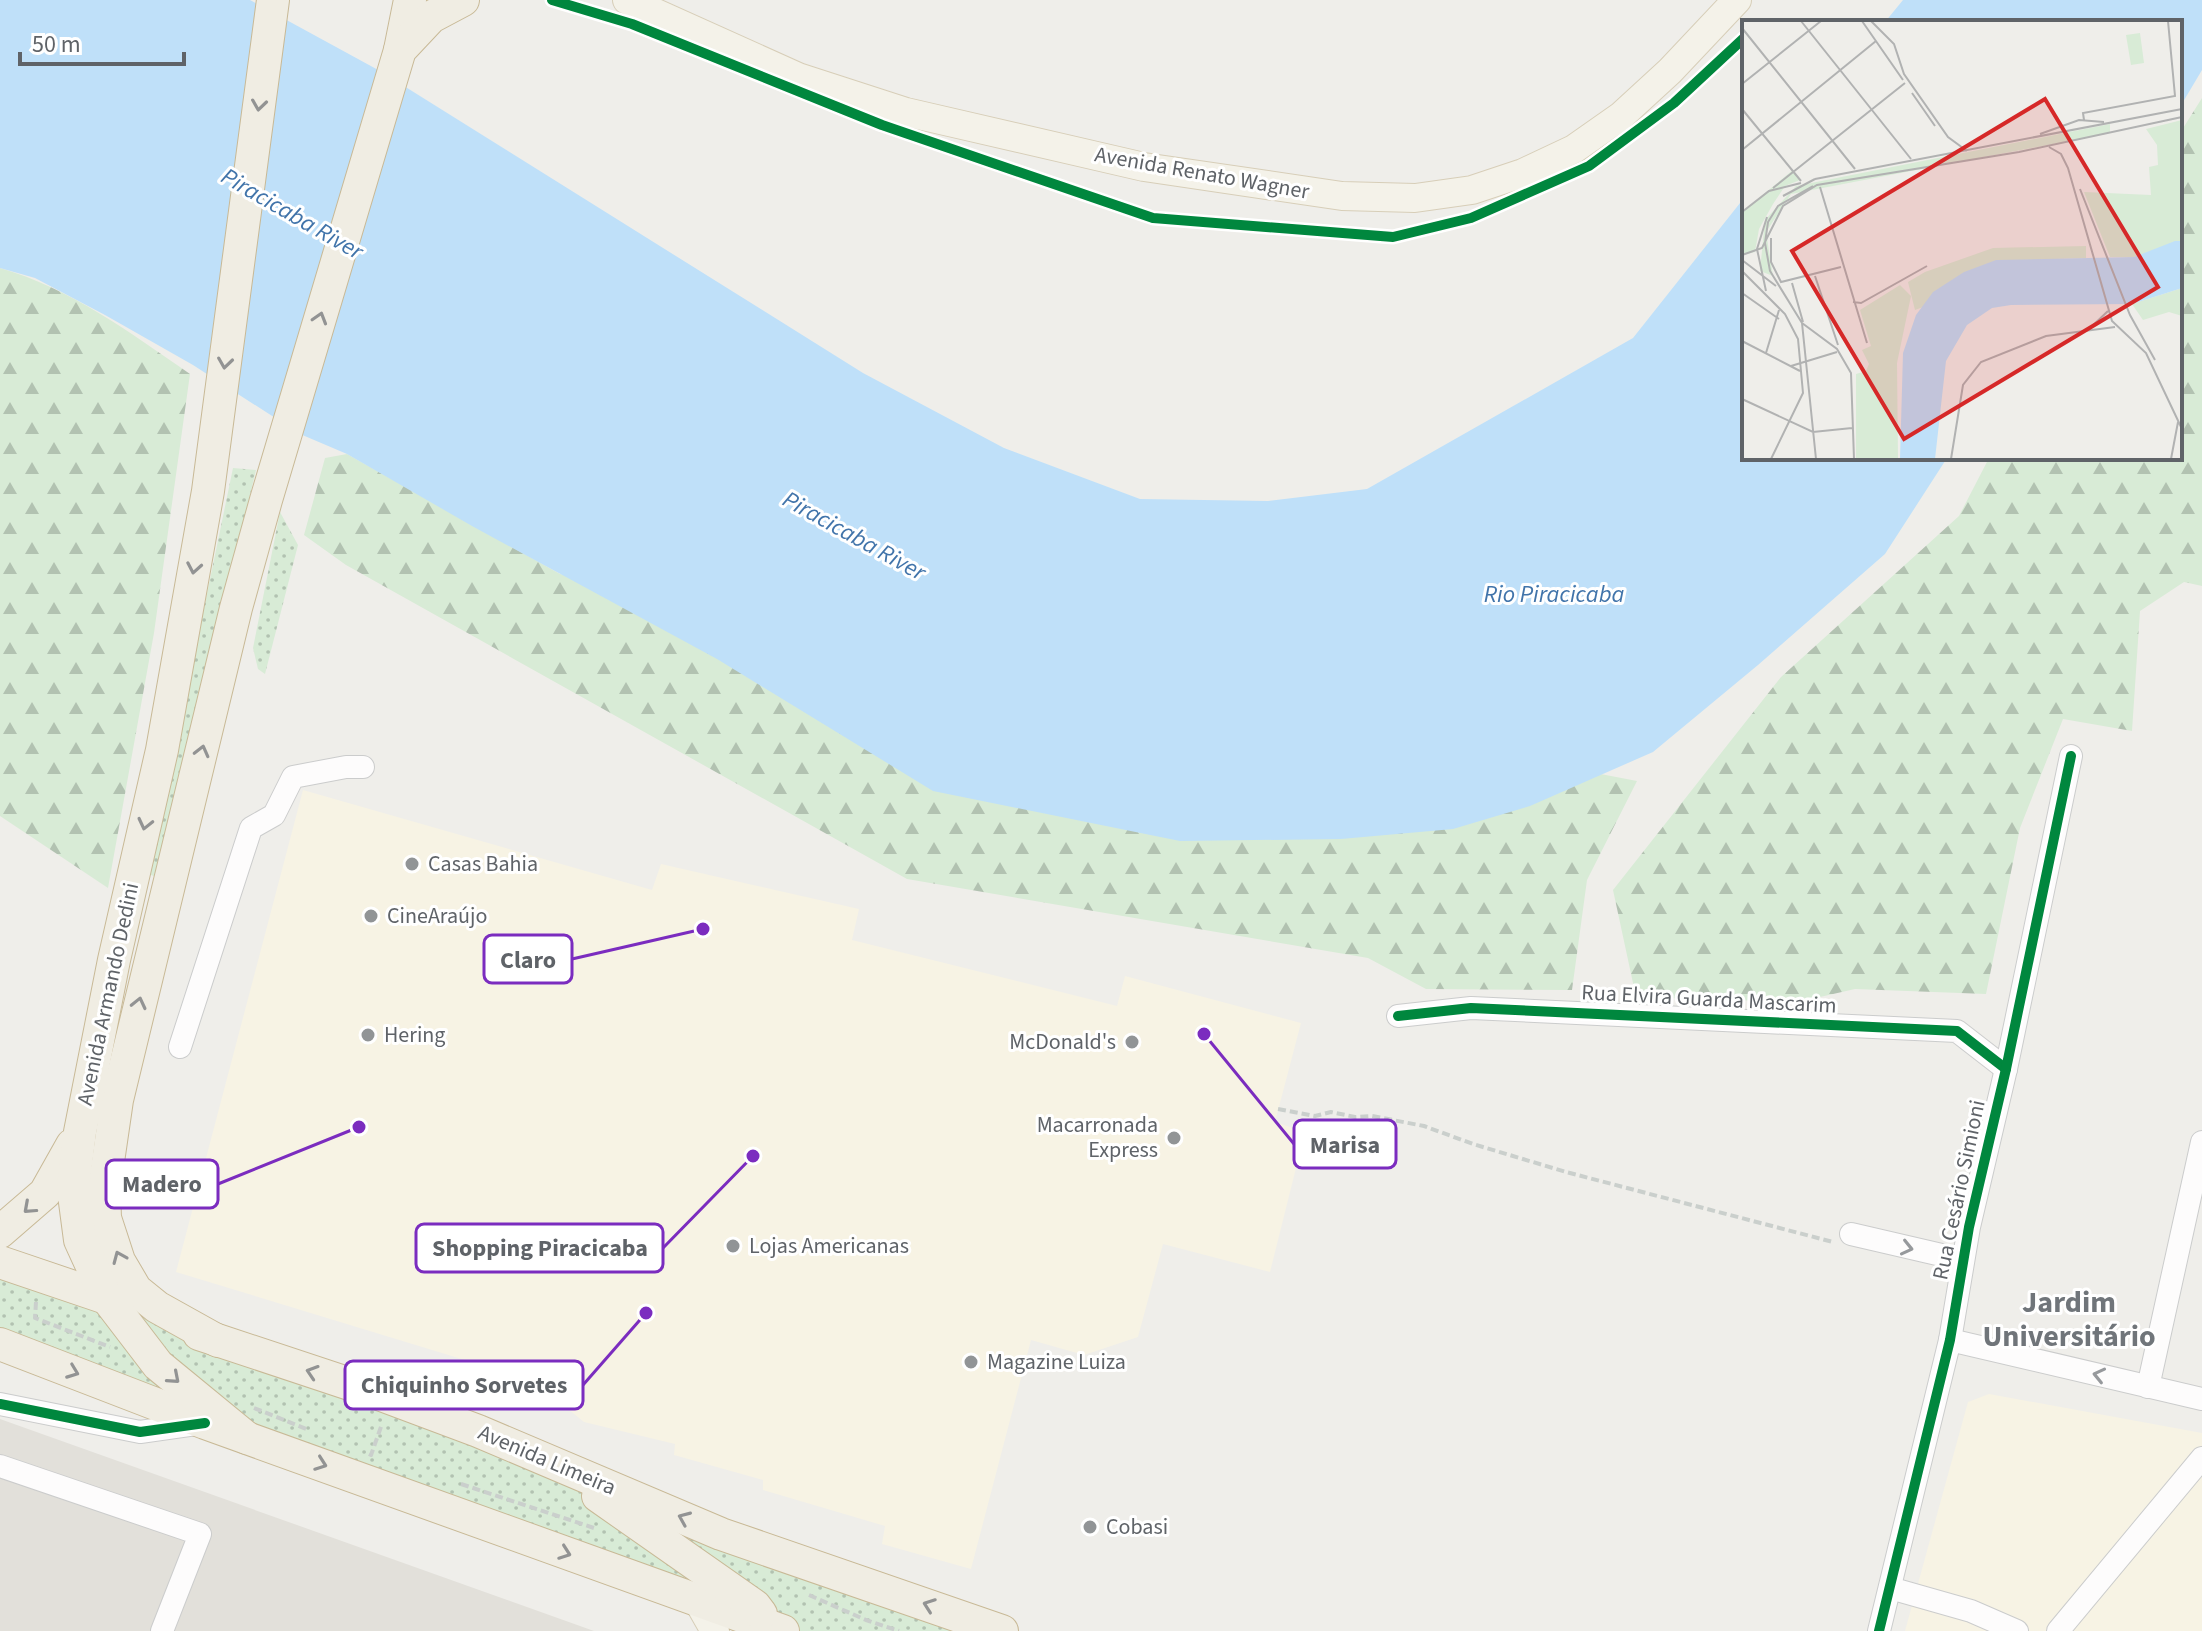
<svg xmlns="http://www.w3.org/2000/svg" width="2202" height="1631" font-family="'Source Sans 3',sans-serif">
<defs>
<pattern id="grass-dots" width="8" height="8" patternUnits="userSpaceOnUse" patternTransform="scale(2)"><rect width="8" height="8" fill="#d8ebd6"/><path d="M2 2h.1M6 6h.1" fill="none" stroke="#b2c2b1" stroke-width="1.8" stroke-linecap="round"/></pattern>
<pattern id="forest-firs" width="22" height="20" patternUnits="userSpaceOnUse" patternTransform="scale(2)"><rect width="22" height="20" fill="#d8ebd6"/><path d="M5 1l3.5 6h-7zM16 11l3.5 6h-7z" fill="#b2c2b1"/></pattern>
</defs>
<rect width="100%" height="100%" fill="#efeeea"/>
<g fill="#f7f3e4">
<path d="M303,790L652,890L661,864L859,909L852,940L1117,1006L1125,976L1301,1023L1275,1122L1305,1132L1270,1272L1163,1244L1138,1337L1084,1355L1031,1340L971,1569L882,1544L885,1526L763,1490V1480L674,1455L675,1444L584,1422L534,1381L176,1272Z"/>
<path d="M1989,1394L2202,1433V1631H1905L1968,1402Z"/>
</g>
<path fill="#e2e0da" d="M0,1419L594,1631H0Z"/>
<g fill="url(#grass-dots)">
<path d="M233,468L256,470L158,878L149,874Z"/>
<path d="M280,512L298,545L265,674L258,669L253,648Z"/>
<path d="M0,1262L106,1297L1002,1631H776L0,1344Z"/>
</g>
<g fill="url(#forest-firs)">
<path d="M2202,98V586L2184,582L2140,611L2132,731L2063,719L2020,828L1986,994L1855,989L1798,1002L1636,997L1613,890L1781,677L1959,516L1989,458H2180V133Z"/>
<path d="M0,268C72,289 129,332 190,374L154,633L108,888L0,816Z"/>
<path d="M347,454L560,574L1637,781L1587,880L1572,990L1426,989L1368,958L907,879L346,565L304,535L325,458Z"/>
</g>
<g fill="#bfe0f9">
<path d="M0,0H250L380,71L863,373L1004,448L1140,499L1268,501L1367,489L1633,338L1744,198V458H1947L1885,554L1758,665L1653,752L1530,806L1453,829L1341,839L1180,841L933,791L717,659L472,526L347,454L300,434L193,365L105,315L35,278L0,268Z"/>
<path d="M1903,0H2202V70L2180,107V22H1885Z"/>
</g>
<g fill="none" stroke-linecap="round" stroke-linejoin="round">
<g stroke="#cbcccc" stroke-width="24">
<g id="minor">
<path d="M1398,1016L1471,1008L1957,1031L2006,1069"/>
<path d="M180,1047L251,828L274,815L293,777L346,767H363"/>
<path d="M1851,1234L1963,1260"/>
<path d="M1950,1340L2202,1399"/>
<path d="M2148,1387L2202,1142"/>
<path d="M0,1404L140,1432L203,1423"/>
<path d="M0,1466L200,1534L162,1631"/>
<path d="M1890,1588L1971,1611L2017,1631"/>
<path d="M1879,1631L1950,1340L1969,1227L2006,1069L2071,756"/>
<path d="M2058,1631L2202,1458"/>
</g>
</g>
<g stroke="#d7ceb8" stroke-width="30">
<g id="major">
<path d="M627,0L798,77L906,112L1144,167L1342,196L1415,198L1472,190L1523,173L1574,149L1621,116L1670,71L1737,0"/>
<path d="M698,1601L715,1631"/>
</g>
</g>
<g stroke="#c8b996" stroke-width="34">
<g id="highway">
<path d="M400,50L410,0"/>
<path d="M0,1232L45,1193L72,1145"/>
<path d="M0,1262L118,1302"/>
<path d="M199,1334L371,1391L478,1431L721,1534L1002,1631"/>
<path d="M218,1341L157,1307L136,1290L119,1261L105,1218L104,1189L117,1100L236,608L266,500L400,50L431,17L463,0"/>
<path d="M0,1344L205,1423L783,1631"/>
<path d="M247,1438L158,1365L106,1297L80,1240L73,1187L80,1132L114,960L162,750L208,491L273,0"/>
<path d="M598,1496L755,1606L761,1614"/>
</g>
</g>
<g stroke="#cacfcc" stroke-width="4" stroke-dasharray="8 4" stroke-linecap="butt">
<path d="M1278,1109L1315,1116L1331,1112L1355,1117L1372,1116L1424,1126L1473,1144L1566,1172L1833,1242"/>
<path d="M36,1302L35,1318L110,1347"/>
<path d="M254,1408L309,1430"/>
<path d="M369,1454L371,1455L382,1424"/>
<path d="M461,1484L597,1529"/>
<path d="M809,1595L866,1620L899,1631"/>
</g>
<use href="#minor" stroke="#fdfcfc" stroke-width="22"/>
<use href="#major" stroke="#f4f2e9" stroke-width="28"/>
<use href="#highway" stroke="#f0ede3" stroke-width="32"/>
<g stroke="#fff" stroke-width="15">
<g id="cycleway">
<path d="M552,0L632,24L882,125L1153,218L1393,237L1471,218L1589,166L1674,103L1744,38"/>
<path d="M1398,1016L1471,1008L1957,1031L2006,1069"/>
<path d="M0,1404L140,1432L205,1423"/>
<path d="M1879,1631L1950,1340L1969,1227L2006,1069L2071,756"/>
</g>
</g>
<use href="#cycleway" stroke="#00873e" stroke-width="10"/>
</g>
<defs><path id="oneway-chevron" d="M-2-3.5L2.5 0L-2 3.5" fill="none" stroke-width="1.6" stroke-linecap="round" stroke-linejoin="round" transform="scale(2)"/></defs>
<g stroke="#929393">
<use href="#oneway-chevron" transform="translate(259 105) rotate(98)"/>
<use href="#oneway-chevron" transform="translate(320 318) rotate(-73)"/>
<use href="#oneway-chevron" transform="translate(225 363) rotate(98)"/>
<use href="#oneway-chevron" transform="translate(194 568) rotate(100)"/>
<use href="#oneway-chevron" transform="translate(202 751) rotate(-76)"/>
<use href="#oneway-chevron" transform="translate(145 824) rotate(103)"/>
<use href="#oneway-chevron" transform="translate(139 1003) rotate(-77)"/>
<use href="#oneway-chevron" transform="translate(29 1208) rotate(138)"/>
<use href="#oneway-chevron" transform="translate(119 1257) rotate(-113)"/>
<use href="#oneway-chevron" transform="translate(73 1372) rotate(21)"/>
<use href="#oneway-chevron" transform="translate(312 1372) rotate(-162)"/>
<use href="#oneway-chevron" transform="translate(174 1378) rotate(41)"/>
<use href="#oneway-chevron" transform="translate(321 1464) rotate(20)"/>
<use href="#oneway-chevron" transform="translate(684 1518) rotate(-157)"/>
<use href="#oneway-chevron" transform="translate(565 1553) rotate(20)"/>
<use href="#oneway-chevron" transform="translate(929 1605) rotate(-160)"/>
</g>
<g stroke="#96999c">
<use href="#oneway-chevron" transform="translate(1907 1248) rotate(13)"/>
<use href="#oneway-chevron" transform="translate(2099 1375) rotate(-167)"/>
</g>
<g fill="#919496" stroke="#fff" stroke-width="3">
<circle cx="412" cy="864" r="8"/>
<circle cx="371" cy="916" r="8"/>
<circle cx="368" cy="1035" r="8"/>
<circle cx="1132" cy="1042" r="8"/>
<circle cx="1174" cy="1138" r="8"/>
<circle cx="733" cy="1246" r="8"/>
<circle cx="971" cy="1362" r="8"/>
<circle cx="1090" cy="1527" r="8"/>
</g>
<g text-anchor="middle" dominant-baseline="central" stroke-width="6" stroke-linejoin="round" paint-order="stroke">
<g font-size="22" fill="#5f6368" stroke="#fff">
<text transform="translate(1202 173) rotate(10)">Avenida Renato Wagner</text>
<text transform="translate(108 994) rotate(-78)">Avenida Armando Dedini</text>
<text transform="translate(1709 999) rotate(3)">Rua Elvira Guarda Mascarim</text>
<text transform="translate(1959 1190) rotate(-78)">Rua Cesário Simioni</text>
<text transform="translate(547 1460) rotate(23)">Avenida Limeira</text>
</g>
<g font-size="22" fill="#5f6368" stroke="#fff" text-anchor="start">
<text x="428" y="864">Casas Bahia</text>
<text x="387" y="916">CineAraújo</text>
<text x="384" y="1035">Hering</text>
<text x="1116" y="1042" text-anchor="end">McDonald's</text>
<text x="1158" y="1125" text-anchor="end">Macarronada<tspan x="1158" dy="25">Express</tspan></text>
<text x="749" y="1246">Lojas Americanas</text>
<text x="987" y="1362">Magazine Luiza</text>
<text x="1106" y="1527">Cobasi</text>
</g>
<g font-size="24" font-style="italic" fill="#4174aa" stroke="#fff">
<text transform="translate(292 214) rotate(30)">Piracicaba River</text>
<text transform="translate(854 536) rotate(29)">Piracicaba River</text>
<text x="1554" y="594">Rio Piracicaba</text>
</g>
<g font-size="30" font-weight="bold" fill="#70757a" stroke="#fff">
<text x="2069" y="1302">Jardim<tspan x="2069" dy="34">Universitário</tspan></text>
</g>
</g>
<g transform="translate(1742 20)">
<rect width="440" height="440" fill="#efeeea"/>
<path d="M368,104V113L49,174L24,212L31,256L18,251L23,200L54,166ZM51,150L58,160L43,166L31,184L17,209L13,232L0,235V192Z" fill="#d8ebd6"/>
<path d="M440,100V221L392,237H368L342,172L409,175L407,147L416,145L415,125L404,109ZM344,226V238L311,239L173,290L166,262L183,252L251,228ZM158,265L169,276L155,343L156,439H114V354L124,351L127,344L120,330L129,326L118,290ZM440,268V296L427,292L401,300L390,284Z" fill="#d8ebd6"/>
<path d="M398,13L402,43L389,45L384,15Z" fill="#d8ebd6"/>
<path d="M433,221H440V268L390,284L269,285L250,288L225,305L204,341L193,439H158L161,333L174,295L191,272L222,252L254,240L392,237Z" fill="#bfe0f9"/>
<path fill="none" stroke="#b1b2b2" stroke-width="2" d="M59,1L169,139M120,1L161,60M129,1L152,24L162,54L206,117L225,131M0,8L113,149M0,64L79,1M170,73L193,106M0,89L59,161M342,100L341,93L433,76L426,1M298,114L337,100L362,102M307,127L319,134L326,148L370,301L404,333L440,409M0,130L134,21M73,159L440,89M71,166L36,186L26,202L23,223L28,251L60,303L74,439M78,167L125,323M31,168L163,63M338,169L388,295L413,340M41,176L73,159M0,192L27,171L59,163M29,218V242L39,262L99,247M0,235L20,228L41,186L75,165L277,132L440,97M0,240L34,266M0,251L43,294L56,319L61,373L29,439M73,256L96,325M50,263L61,302M24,271L15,229L25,197M0,273L37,299M111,282L119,283L185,246M60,303L95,329L109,353L112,439M347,309L366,291M0,321L58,351M24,333L37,290M49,346L95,332M0,379L71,412L110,408M209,439L221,365L239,342L304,316L373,307M429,439L436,402"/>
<path fill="#d62828" fill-opacity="0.15" stroke="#d62828" stroke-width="4" d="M303,79L416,267L162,419L50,231Z"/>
<rect width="440" height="440" fill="none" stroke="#5f6368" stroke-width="4"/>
</g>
<path fill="none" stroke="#7b2cbf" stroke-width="3" d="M703 929L572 959M1204 1034L1294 1144M359 1127L218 1184M753 1156L663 1248M646 1313L583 1385"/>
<g fill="#7b2cbf" stroke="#fff" stroke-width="3">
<circle cx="703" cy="929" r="8"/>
<circle cx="1204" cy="1034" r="8"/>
<circle cx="359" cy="1127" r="8"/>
<circle cx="753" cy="1156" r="8"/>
<circle cx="646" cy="1313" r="8"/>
</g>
<g fill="#fff" stroke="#7b2cbf" stroke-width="3">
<rect x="484" y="935" width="88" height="48" rx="8"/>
<rect x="1294" y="1120" width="102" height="48" rx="8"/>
<rect x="106" y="1160" width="112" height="48" rx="8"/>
<rect x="416" y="1224" width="247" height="48" rx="8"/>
<rect x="345" y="1361" width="238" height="48" rx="8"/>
</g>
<g font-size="24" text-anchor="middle" font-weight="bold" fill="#5f6368">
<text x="528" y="968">Claro</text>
<text x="1345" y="1153">Marisa</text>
<text x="162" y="1192">Madero</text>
<text x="540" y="1256">Shopping Piracicaba</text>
<text x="464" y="1393">Chiquinho Sorvetes</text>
</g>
<path d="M20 52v12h164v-12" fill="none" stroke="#5f6368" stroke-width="4"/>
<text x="32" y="52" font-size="24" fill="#5f6368" stroke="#ffffff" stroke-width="6" paint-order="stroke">50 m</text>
</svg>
